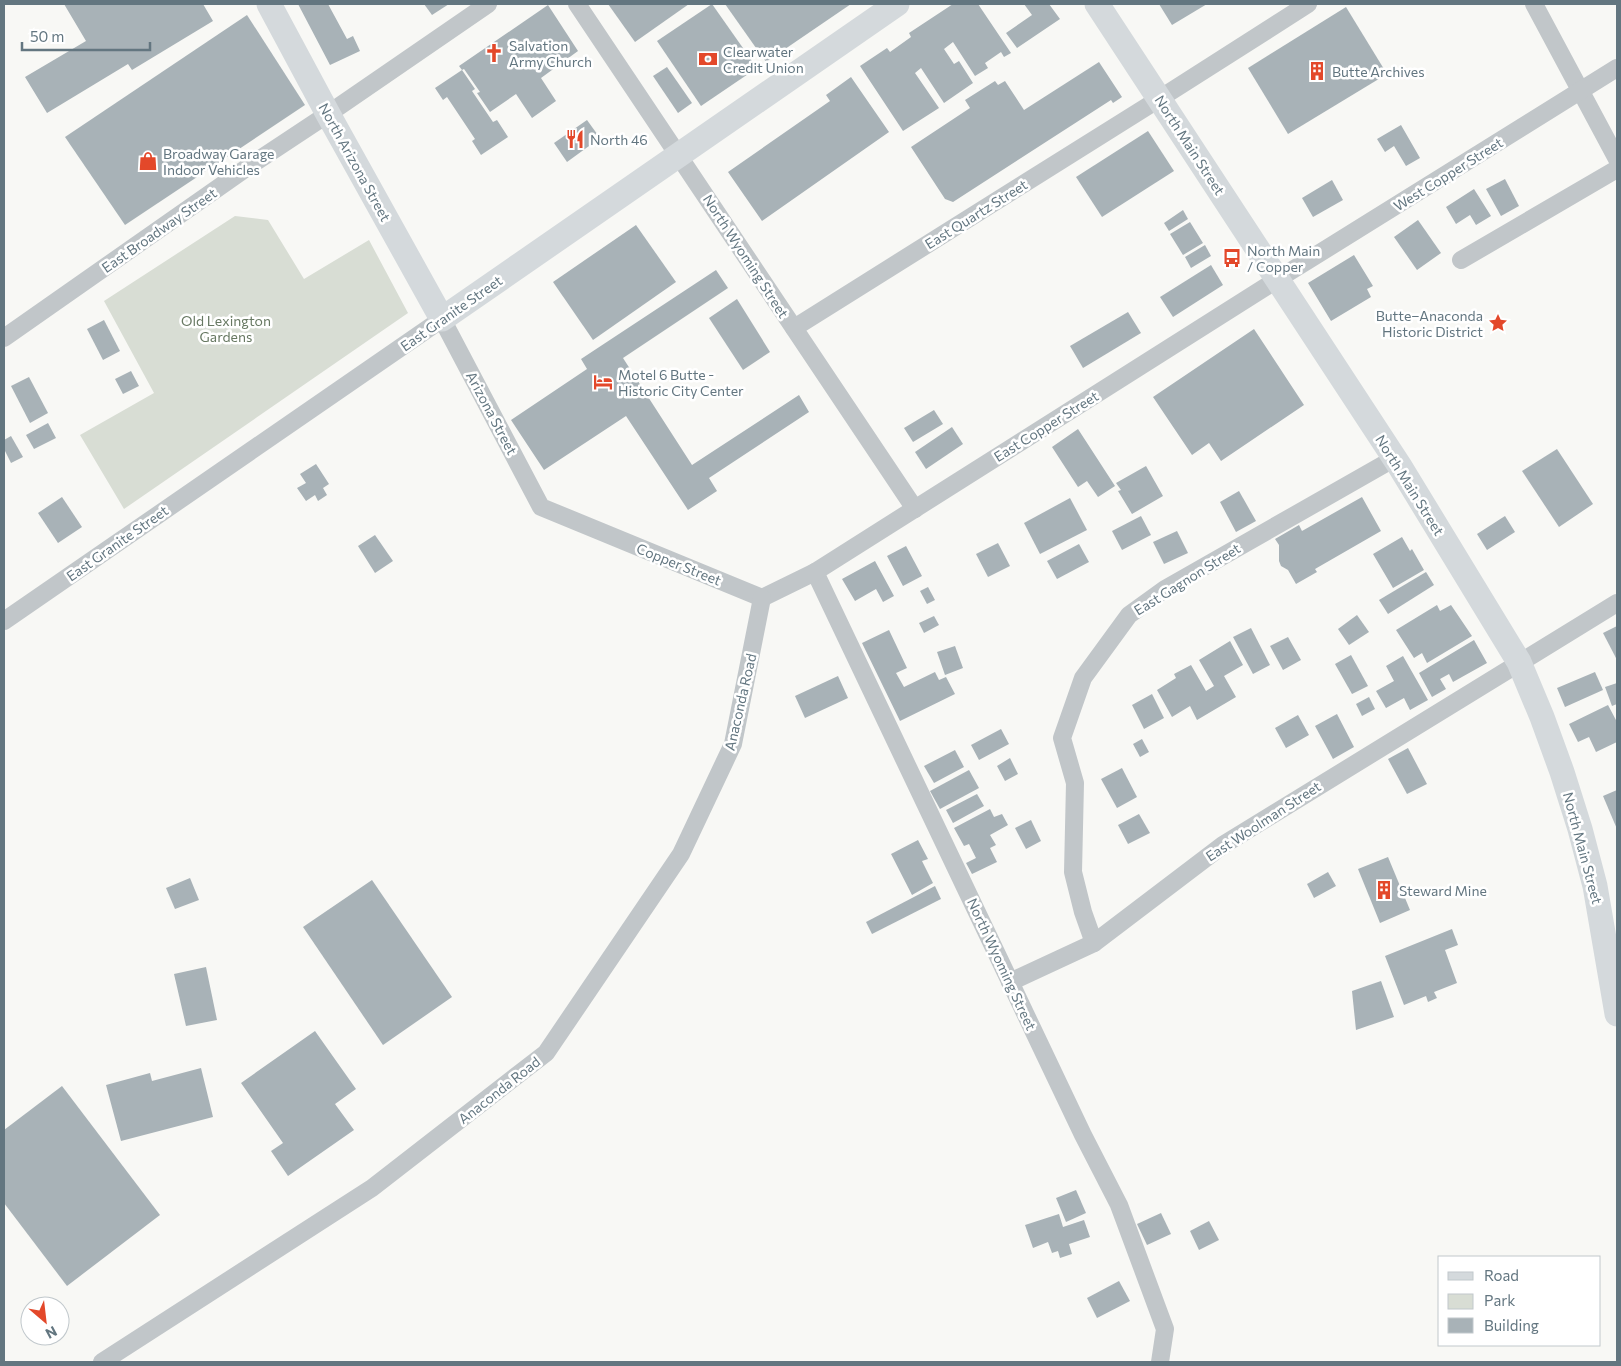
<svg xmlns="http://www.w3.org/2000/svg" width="1621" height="1366" font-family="Commissioner,sans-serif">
<rect width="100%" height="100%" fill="#f8f8f5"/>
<path fill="#d8ddd4" d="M235,216L268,220L304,279L369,240L408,313L124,509L80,435L154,393L104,301Z"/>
<g fill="#a8b2b7">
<path d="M64,4H203L213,21L132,70L128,64L47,113L25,77L86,41Z"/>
<path d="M298,4H328L347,39L353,36L360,51L330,65Z"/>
<path d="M424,4H449L432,15Z"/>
<path d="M608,4H689L635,42Z"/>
<path d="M712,4L757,68L701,106L657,41Z"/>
<path d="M725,4H851L766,62Z"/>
<path d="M953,4H978L1011,53L1004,57L1001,52L985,63L988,68L975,76L953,42L944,49L954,64L959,61L973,83L944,103L921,68L915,73L939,108L903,131L860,66L887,48L890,52L911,37L909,33Z"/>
<path d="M1024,4H1049L1060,19L1017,48L1006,33L1032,15Z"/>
<path d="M1159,4H1207L1172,25Z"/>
<path d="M548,5L578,51L541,78L556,101L532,118L516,94L490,112L477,93L480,92L464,69L462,70L459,66Z"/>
<path d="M1346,7L1387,74L1288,134L1248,68Z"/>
<path d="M247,15L305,105L125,225L65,137Z"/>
<path d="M1099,62L1122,97L1113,103L1111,100L953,202L945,199L911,147L970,108L965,100L995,81L998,85L1005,81L1024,110Z"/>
<path d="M667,67L692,103L678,113L653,76Z"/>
<path d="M462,70L475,89L472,91L493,122L497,120L508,137L481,155L472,141L475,139L447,97L443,100L435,88Z"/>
<path d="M851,77L889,132L762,221L728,172L830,101L826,95Z"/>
<path d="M587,120L600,138L567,162L554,143Z"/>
<path d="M1401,125L1420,158L1406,166L1394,146L1385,152L1377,139Z"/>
<path d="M1148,131L1174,171L1102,217L1076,177Z"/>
<path d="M1505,179L1519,206L1501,216L1486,189Z"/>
<path d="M1332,180L1343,200L1313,217L1302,198Z"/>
<path d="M1474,189L1491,216L1476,225L1470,215L1456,224L1446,207Z"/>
<path d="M1183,210L1188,219L1169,231L1164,223Z"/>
<path d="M1418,220L1441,253L1417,270L1394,237Z"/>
<path d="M1190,222L1203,243L1183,255L1170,234Z"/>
<path d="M636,225L676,282L593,340L553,282Z"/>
<path d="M1205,245L1211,256L1191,268L1185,257Z"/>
<path d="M1354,255L1373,286L1367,289L1371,297L1331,321L1308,283Z"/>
<path d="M1211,265L1223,285L1173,317L1160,297Z"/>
<path d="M716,270L728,288L623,358L692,465L799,395L809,412L709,478L717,491L688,510L626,416L544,470L511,420L587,369L581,359Z"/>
<path d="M737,299L770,352L743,370L709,318Z"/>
<path d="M1128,312L1141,333L1083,368L1070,346Z"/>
<path d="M104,320L120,351L103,360L87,329Z"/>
<path d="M1254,329L1304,405L1221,461L1209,443L1192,455L1153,397Z"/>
<path d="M131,371L139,386L123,394L115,379Z"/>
<path d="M29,377L48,413L30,423L11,386Z"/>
<path d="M934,410L943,424L913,442L904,428Z"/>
<path d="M48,423L56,438L34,449L26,435Z"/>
<path d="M952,427L963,444L926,469L915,452Z"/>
<path d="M1078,429L1115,486L1098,497L1087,481L1078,487L1052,447Z"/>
<path d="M11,436L23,457L11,463L4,449V440Z"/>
<path d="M1557,449L1593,504L1559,527L1522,471Z"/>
<path d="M316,464L329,484L323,488L327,495L318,501L315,495L306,501L297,488L306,483L300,474Z"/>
<path d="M1146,466L1163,496L1132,514L1118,491L1121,490L1116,483Z"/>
<path d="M1239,491L1256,521L1236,532L1220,502Z"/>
<path d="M62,497L82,527L58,543L38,513Z"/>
<path d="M1362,497L1381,531L1315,569L1317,572L1296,584L1288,570L1281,566L1279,561V545L1275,539L1299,525L1302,531Z"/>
<path d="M1070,498L1087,530L1040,554L1024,523Z"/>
<path d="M1141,516L1151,535L1122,550L1112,531Z"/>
<path d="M1505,516L1515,532L1487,550L1477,534Z"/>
<path d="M1177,531L1188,553L1164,564L1153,542Z"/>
<path d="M375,535L393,561L375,573L358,546Z"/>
<path d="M1402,537L1410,551L1412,549L1424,570L1393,588L1373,554Z"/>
<path d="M998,543L1010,566L988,577L976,554Z"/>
<path d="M1079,544L1089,562L1057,579L1047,561Z"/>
<path d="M906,546L922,576L903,586L887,556Z"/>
<path d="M875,561L894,596L883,602L876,589L855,601L842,579Z"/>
<path d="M1426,572L1434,585L1388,614L1379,600Z"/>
<path d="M928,587L935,600L927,604L920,591Z"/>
<path d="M1437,605L1440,611L1451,605L1472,636L1427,663L1422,653L1414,658L1396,630Z"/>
<path d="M1357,615L1369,632L1349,645L1338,629Z"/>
<path d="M934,616L939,625L924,633L919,623Z"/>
<path d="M1617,626V660L1603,633Z"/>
<path d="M1251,628L1270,665L1253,674L1233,637Z"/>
<path d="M889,630L907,668L896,673L904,687L935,672L939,680L946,677L955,694L900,721L862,643Z"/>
<path d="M1288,637L1301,660L1283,670L1270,646Z"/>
<path d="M1474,640L1487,663L1453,682L1449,674L1440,679L1446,689L1432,697L1419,673Z"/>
<path d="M1230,641L1243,665L1224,676L1236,697L1197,720L1190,706L1172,717L1157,690L1176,678L1174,674L1191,665L1206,691L1214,686L1199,660Z"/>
<path d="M955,646L963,668L945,675L937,652Z"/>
<path d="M1351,655L1368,686L1352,694L1335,664Z"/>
<path d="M1403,656L1428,700L1410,710L1404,698L1386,708L1376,691L1394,681L1386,666Z"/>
<path d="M1595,672L1603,690L1565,707L1557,688Z"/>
<path d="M838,676L848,698L805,718L795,696Z"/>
<path d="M1617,683V704L1612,706L1605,687Z"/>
<path d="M1152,694L1164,718L1144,729L1132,705Z"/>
<path d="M1369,697L1375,709L1362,716L1356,704Z"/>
<path d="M1608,705L1617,722V742L1596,752L1589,737L1578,742L1569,724Z"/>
<path d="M1337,714L1354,747L1333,759L1315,726Z"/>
<path d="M1298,715L1309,735L1286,748L1275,728Z"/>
<path d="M1001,729L1009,744L979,760L971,745Z"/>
<path d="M1142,739L1149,752L1140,757L1133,744Z"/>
<path d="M1408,748L1427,784L1407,794L1388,759Z"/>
<path d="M955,750L964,767L934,783L924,766Z"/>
<path d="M1010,758L1018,774L1005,781L997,766Z"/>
<path d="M1122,768L1137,797L1117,808L1101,779Z"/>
<path d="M969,770L979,788L940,809L930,791Z"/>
<path d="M1617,790V829L1603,796Z"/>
<path d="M977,794L984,806L953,823L946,810Z"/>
<path d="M990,809L994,817L1002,814L1008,825L990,835L996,845L990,848L997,862L972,874L966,863L976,858L969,844L964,846L954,828Z"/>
<path d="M1139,814L1150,833L1128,844L1118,825Z"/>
<path d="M1031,820L1041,841L1026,849L1015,828Z"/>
<path d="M918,840L928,859L922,861L933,883L912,895L891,854Z"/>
<path d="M1388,857L1410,910L1380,923L1358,869Z"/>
<path d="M1328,872L1336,886L1314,898L1307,884Z"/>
<path d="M190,878L199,900L175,909L166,888Z"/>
<path d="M372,880L452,997L383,1045L303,927Z"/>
<path d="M935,886L941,899L872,934L866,922Z"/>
<path d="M1452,929L1458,945L1445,950L1457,983L1434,992L1437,998L1428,1002L1426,996L1404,1005L1385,956Z"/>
<path d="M206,967L217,1020L186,1026L174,974Z"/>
<path d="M1381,981L1394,1017L1356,1030L1352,991Z"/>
<path d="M315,1031L356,1089L335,1104L354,1130L288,1176L271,1151L283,1143L241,1083Z"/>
<path d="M201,1068L213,1117L121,1141L106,1085L150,1073L152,1081Z"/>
<path d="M62,1086L160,1215L67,1286L4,1203V1130Z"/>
<path d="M1076,1190L1086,1213L1066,1222L1056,1198Z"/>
<path d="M1161,1213L1171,1234L1147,1245L1137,1224Z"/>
<path d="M1059,1214L1063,1227L1084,1220L1090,1237L1069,1244L1072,1254L1060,1258L1058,1251L1052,1253L1048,1242L1033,1248L1025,1225Z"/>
<path d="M1209,1221L1219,1240L1199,1250L1190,1231Z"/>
<path d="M1119,1281L1130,1301L1097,1318L1087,1298Z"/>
</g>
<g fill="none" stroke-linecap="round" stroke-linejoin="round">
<g stroke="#c1c6c9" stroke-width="18">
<path d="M577,4L915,509"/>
<path d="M1534,4L1617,159"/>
<path d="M1461,260L1617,169"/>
<path d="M794,328L1159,99L1308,4"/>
<path d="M4,338L245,169L328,114L488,4"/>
<path d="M815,572L1083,1135L1119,1205L1165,1329L1160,1362"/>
<path d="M4,621L442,319L541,507L762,598L815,572L1278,279L1617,68"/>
<path d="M1094,943L1083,912L1073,872L1075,783L1062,738L1083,678L1129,615L1165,589L1395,458"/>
<path d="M1010,982L1094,943L1223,845L1617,603"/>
<path d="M102,1362L372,1188L546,1053L681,854L733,744L762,598"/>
</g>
<g stroke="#d4d9dc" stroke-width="25">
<path d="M269,4L328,114L442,319L897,4"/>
<path d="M1097,4L1399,465L1519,662L1542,717L1562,772L1580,829L1595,886L1617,1014"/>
</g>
</g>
<defs>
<g id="church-bare" transform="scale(1.5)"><path d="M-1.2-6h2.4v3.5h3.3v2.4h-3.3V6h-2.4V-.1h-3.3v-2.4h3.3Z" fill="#e3482a" stroke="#fff" stroke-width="2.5" paint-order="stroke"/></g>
<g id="bank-bare" transform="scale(1.5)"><path d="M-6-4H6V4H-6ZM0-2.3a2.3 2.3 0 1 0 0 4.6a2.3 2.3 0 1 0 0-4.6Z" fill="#e3482a" stroke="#fff" stroke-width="2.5" paint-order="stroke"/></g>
<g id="building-bare" transform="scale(1.5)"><path d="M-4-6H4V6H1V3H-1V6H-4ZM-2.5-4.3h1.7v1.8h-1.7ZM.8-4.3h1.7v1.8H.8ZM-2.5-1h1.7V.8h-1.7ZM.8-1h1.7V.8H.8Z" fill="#e3482a" stroke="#fff" stroke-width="2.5" paint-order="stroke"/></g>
<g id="restaurant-bare" transform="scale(1.5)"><path d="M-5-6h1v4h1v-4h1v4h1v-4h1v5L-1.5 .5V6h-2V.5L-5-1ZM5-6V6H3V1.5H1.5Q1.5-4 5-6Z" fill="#e3482a" stroke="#fff" stroke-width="2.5" paint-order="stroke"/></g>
<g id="shop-bare" transform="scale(1.5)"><path d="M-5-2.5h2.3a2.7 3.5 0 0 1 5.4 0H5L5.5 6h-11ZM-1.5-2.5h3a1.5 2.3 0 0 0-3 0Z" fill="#e3482a" stroke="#fff" stroke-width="2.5" paint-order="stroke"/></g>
<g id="bus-bare" transform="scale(1.5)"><path d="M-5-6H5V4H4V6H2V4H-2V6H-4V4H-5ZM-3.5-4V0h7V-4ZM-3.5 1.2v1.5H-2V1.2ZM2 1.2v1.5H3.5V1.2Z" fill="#e3482a" stroke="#fff" stroke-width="2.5" paint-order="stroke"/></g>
<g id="sight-bare" transform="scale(1.5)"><path d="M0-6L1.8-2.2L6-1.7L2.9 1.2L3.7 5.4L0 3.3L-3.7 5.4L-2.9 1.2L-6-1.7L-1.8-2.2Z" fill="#e3482a" stroke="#fff" stroke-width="2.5" paint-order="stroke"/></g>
<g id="hotel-bare" transform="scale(1.5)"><path d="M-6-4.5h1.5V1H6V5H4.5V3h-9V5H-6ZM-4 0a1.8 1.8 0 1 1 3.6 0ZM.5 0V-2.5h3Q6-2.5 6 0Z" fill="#e3482a" stroke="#fff" stroke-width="2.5" paint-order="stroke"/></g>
</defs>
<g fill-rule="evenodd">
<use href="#church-bare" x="494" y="53"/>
<use href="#bank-bare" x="708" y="59"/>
<use href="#building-bare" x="1317" y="71"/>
<use href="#restaurant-bare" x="575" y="139"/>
<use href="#shop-bare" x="148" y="161"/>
<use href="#bus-bare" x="1232" y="258"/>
<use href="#sight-bare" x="1498" y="323"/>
<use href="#hotel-bare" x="603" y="382"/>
<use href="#building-bare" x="1384" y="890"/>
</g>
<g text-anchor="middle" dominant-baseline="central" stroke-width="5" stroke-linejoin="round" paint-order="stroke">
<g font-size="14" fill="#637680" stroke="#fff" text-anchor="start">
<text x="509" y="45">Salvation<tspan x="509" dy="16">Army Church</tspan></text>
<text x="723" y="51">Clearwater<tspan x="723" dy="16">Credit Union</tspan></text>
<text x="1332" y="71">Butte Archives</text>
<text x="590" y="139">North 46</text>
<text x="163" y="153">Broadway Garage<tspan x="163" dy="16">Indoor Vehicles</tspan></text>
<text x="1247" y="250">North Main<tspan x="1247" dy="16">/ Copper</tspan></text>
<text x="1483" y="315" text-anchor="end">Butte–Anaconda<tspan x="1483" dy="16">Historic District</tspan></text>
<text x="618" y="374">Motel 6 Butte -<tspan x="618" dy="16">Historic City Center</tspan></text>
<text x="1399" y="890">Steward Mine</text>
</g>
<g font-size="14" fill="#637680" stroke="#fff">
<text transform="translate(1190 145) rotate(57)">North Main Street</text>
<text transform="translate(355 162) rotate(61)">North Arizona Street</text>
<text transform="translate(1448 174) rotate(-32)">West Copper Street</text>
<text transform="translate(976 214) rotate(-32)">East Quartz Street</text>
<text transform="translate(159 230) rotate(-35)">East Broadway Street</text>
<text transform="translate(746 256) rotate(57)">North Wyoming Street</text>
<text transform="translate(451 313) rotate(-35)">East Granite Street</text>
<text transform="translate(492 413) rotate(62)">Arizona Street</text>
<text transform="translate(1046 426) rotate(-32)">East Copper Street</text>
<text transform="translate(1410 485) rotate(58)">North Main Street</text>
<text transform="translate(117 543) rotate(-35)">East Granite Street</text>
<text transform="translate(679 564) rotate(22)">Copper Street</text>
<text transform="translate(1187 579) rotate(-32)">East Gagnon Street</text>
<text transform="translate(740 702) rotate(-77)">Anaconda Road</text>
<text transform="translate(1263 821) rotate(-33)">East Woolman Street</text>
<text transform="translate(1583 848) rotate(75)">North Main Street</text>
<text transform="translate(1002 964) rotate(65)">North Wyoming Street</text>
<text transform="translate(499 1090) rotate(-38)">Anaconda Road</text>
</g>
<g font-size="14" fill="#677862" stroke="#fff">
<text x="226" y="320">Old Lexington<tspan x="226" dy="16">Gardens</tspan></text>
</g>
</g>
<rect width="1621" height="1366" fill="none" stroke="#637680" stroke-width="10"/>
<rect x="1438" y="1256" width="162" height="90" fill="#ffffff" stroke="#c1c8cc"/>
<rect x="1448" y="1272" width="25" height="8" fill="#d4d9dc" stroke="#c1c8cc"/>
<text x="1484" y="1281" font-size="15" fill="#637680">Road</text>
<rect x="1448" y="1294" width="25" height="15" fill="#d8ddd4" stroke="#c1c8cc"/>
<text x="1484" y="1306" font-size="15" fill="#637680">Park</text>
<rect x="1448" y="1318" width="25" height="15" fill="#a8b2b7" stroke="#c1c8cc"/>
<text x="1484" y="1331" font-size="15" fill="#637680">Building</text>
<g transform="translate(45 1321) rotate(152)"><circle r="24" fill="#ffffff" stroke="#c1c8cc"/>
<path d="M0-4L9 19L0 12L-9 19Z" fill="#e3482a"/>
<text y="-8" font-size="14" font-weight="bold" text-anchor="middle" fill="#637680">N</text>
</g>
<path d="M22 42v8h128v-8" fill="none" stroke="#637680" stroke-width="2.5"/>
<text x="30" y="42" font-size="15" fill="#637680" stroke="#ffffff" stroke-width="4" paint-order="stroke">50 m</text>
</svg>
